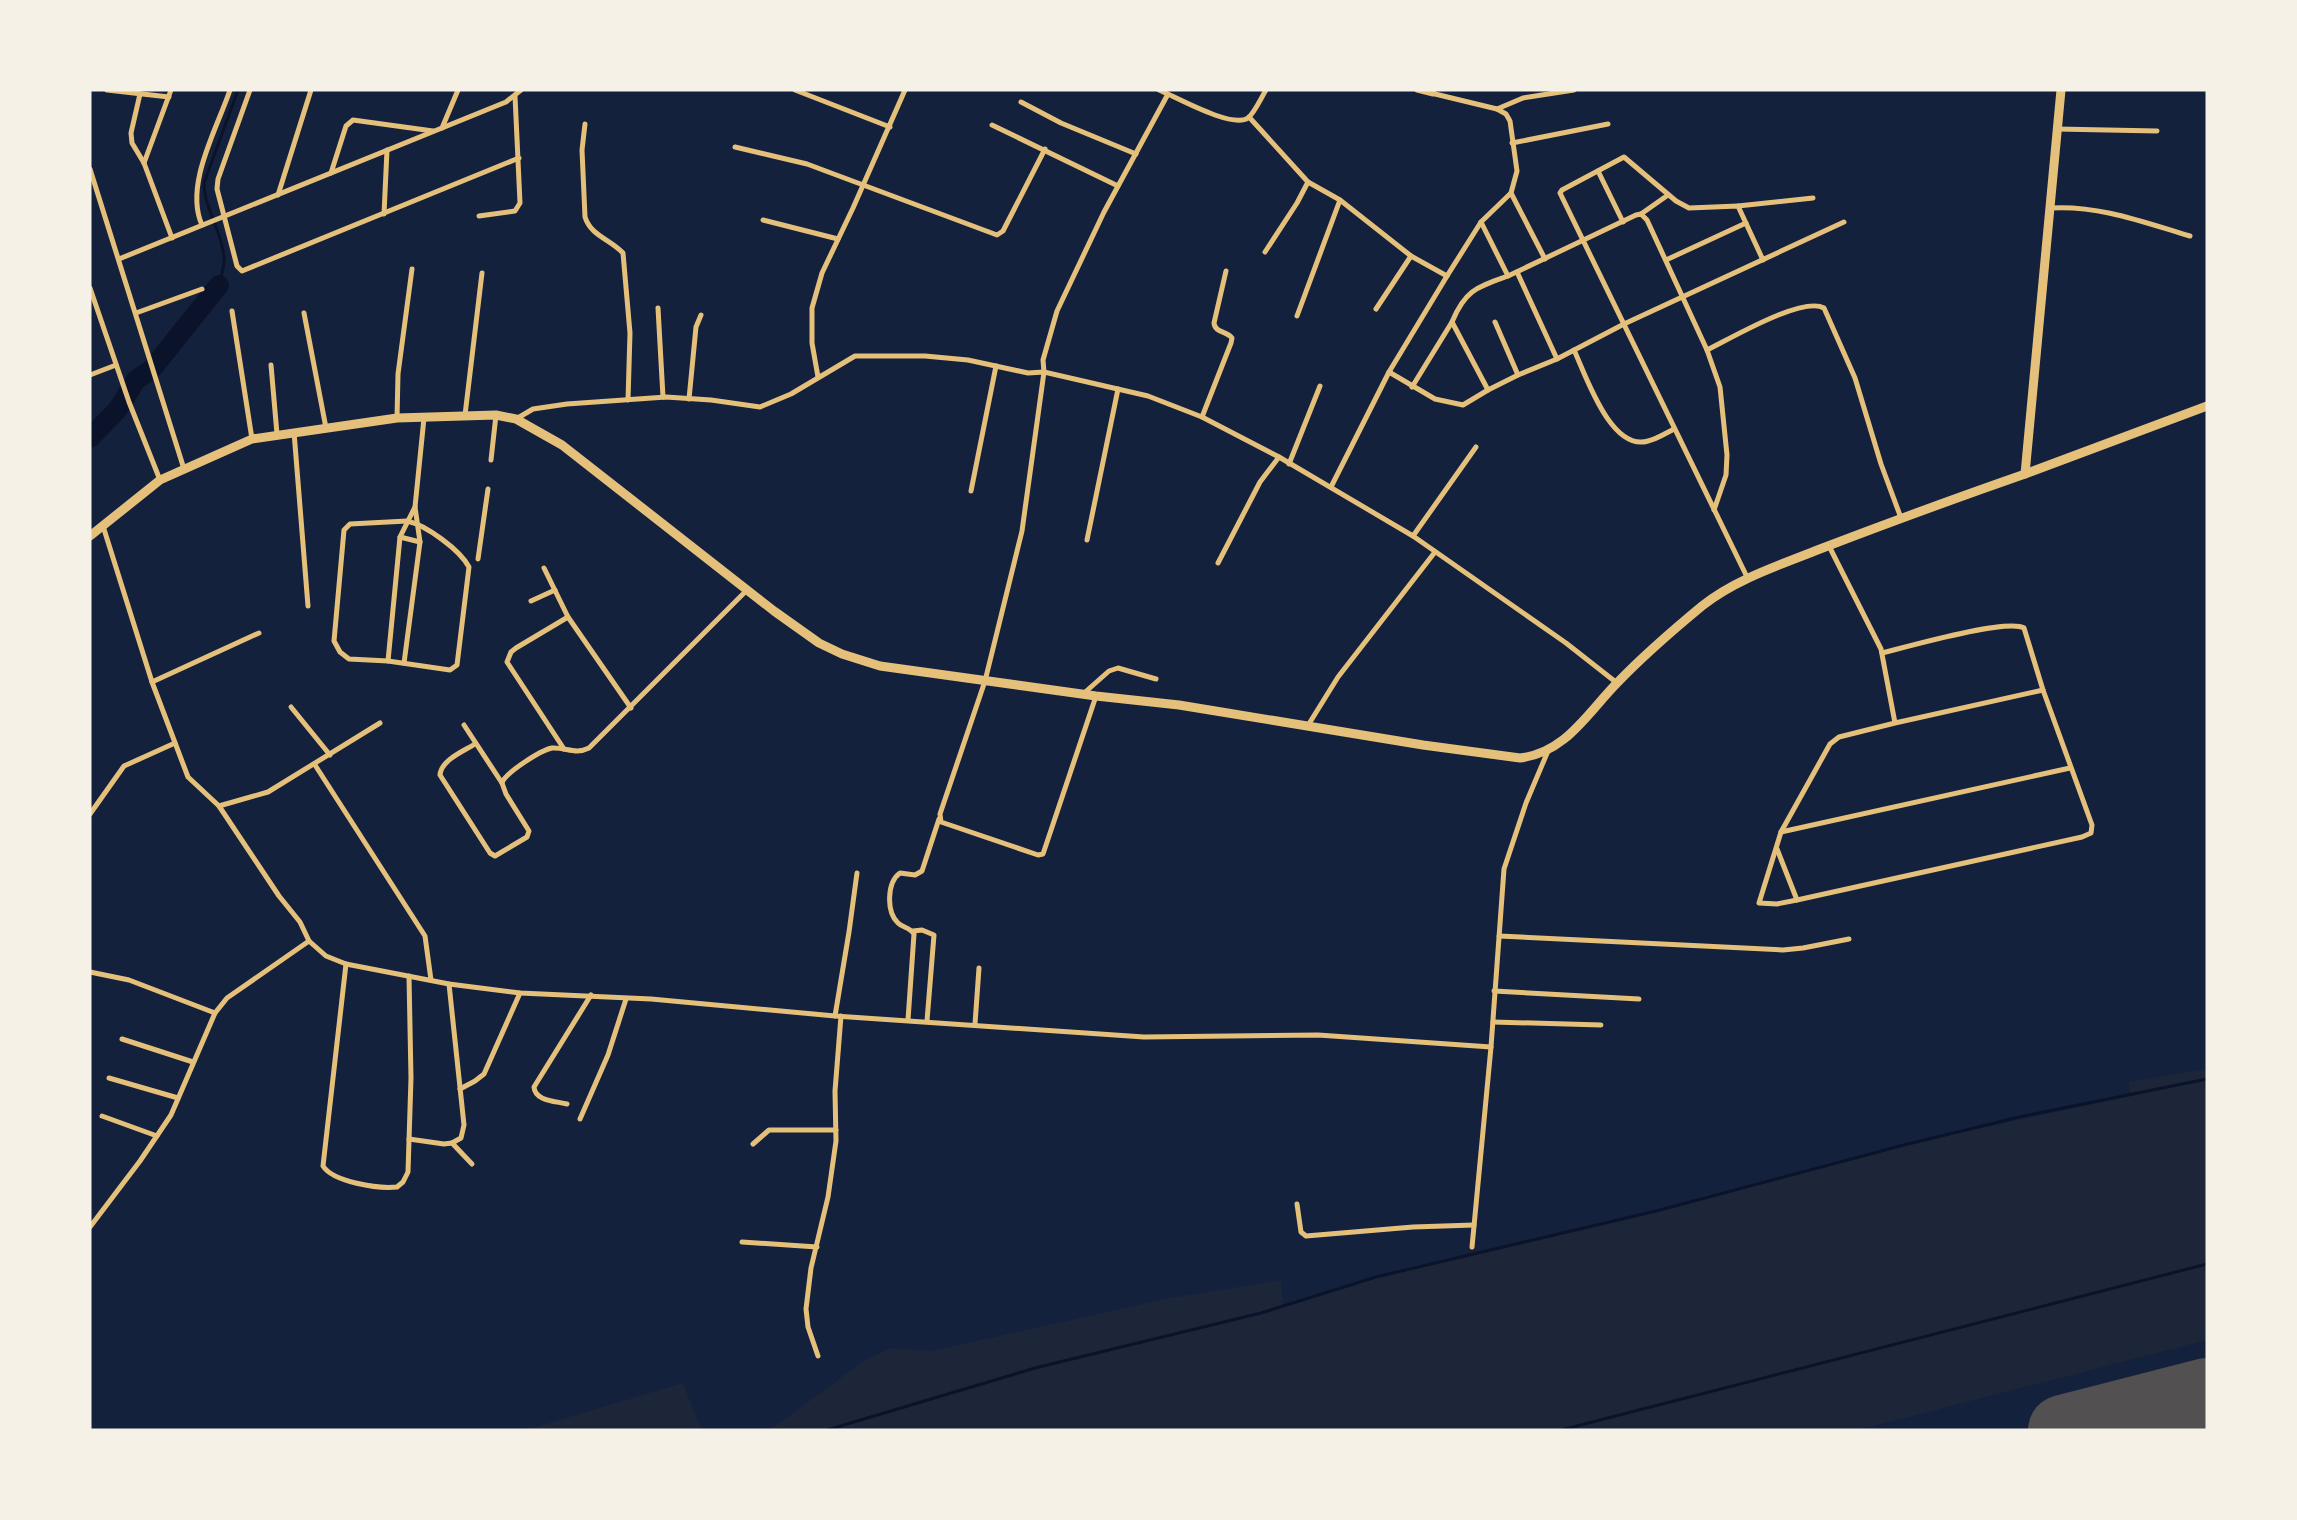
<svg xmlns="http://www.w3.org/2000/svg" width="2297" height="1520" font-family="'Fira Sans Condensed',sans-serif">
<rect width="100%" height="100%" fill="#14213d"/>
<g fill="#1d2539">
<path d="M2207,1069V1340L1858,1430H770L865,1360L891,1348L932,1351L1165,1299L1281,1280L1283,1304L1376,1277L1656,1211L1904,1145L2130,1096L2129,1082Z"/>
<path d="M683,1383L701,1430H526Z"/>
</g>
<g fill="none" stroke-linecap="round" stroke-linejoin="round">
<g stroke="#0b132b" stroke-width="3">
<path d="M219,285C221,276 225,265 224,257C222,231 204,208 204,183L238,90"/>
<path d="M827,1430L1035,1368L1261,1313L1376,1277L1656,1211L1904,1145L2019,1117L2207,1079"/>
<path d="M1561,1430L2207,1264"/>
</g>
<path stroke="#0b132b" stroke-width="20" d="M90,438L118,409L136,380L152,369L219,285"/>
<path stroke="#525050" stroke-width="28" d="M2180,1400L2207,1412"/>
<path stroke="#525050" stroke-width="70" d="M2063,1430L2207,1393"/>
<g stroke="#e5c07b" stroke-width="5">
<path d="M107,90L169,97"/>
<path d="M250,90L218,179L217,189L237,266L242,271L519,158"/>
<path d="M795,90L890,127"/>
<path d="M1159,90C1176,97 1232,129 1248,118C1255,112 1261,98 1266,90"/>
<path d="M1417,90L1433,94"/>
<path d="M140,94L131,133L132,143L144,163L172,238"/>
<path d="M1168,94L1104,212L1057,311L1043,360L1044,372L1148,396L1202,417L1279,457L1413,536L1566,643L1617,683"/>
<path d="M1021,102L1061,123L1136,154"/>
<path d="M1497,109L1523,98L1574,90"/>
<path d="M1249,117L1308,182L1340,200L1411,256L1447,276"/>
<path d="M585,124L582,150L585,217C591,236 610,239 623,253L630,333L628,400"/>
<path d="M992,125L1118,186"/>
<path d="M442,128L458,90"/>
<path d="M2057,129L2157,131"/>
<path d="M1512,143L1608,124"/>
<path d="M735,147L807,164L997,235L1003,231L1045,149"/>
<path d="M144,163L171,90"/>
<path d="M90,169L184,469"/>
<path d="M1598,171L1623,222"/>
<path d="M331,173L346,126L353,120L433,131"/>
<path d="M1511,193L1545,259"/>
<path d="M278,195L311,90"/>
<path d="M1738,206L1813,198"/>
<path d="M2050,208C2099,205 2143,222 2190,236"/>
<path d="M384,214L387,150"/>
<path d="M1641,214L1668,195"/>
<path d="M479,216L515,211L520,203L515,96"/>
<path d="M763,220L838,239"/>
<path d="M1481,222L1508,276C1477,287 1465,290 1452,322L1488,390"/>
<path d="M202,225C184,185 217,129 230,90"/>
<path d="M1265,252L1297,203L1308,182"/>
<path d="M119,259L506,102L521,90"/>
<path d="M1666,260L1746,223"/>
<path d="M1517,272L1557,359"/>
<path d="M1508,276L1636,215L1641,214L1647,220L1707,350L1720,387L1727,455L1726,475L1714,510"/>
<path d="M90,288L129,402L160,480"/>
<path d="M658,308L663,397"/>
<path d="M1376,309L1411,256"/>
<path d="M232,311L252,439"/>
<path d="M136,313L202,289"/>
<path d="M304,313L326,428"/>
<path d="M1297,316L1340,200"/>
<path d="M1495,322L1518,375"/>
<path d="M1574,350C1586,376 1611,452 1648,441C1657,439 1666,433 1674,429"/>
<path d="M1707,350C1730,339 1802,296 1824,308L1855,378L1881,464L1901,518"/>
<path d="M271,365L277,434"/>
<path d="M1389,372L1435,399L1463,405L1488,390L1518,375L1557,359L1624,324L1844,222"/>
<path d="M90,375L116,365"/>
<path d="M818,377L812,343V308L822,273L853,208L905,90"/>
<path d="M1412,387L1452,322"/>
<path d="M689,399L696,327L701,315"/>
<path d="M465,415L482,273"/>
<path d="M1202,417L1231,343L1232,338C1227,331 1215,333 1214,323L1226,271"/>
<path d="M397,418L398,374L412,269"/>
<path d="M516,419L533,409L567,404L666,397L711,400L760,407L791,394L855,356H925L968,360L1028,373L1044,372L1022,531L985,681L940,814L941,822L1038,855L1043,854L1096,696"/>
<path d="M294,432L308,606"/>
<path d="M491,460L496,415"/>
<path d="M1289,464L1320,386"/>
<path d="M1331,487L1389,372L1447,276L1481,222L1511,193L1517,171L1510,121L1506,114L1497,109L1435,94L1431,90"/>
<path d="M971,491L996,366"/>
<path d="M407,521C426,525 460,550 469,567L457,665L450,670L388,661L349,659L340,652L334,641L344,530L350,524Z"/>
<path d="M103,526L152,682L188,777L219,806L279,896L300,922L309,941L326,956L346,964L449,984L520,993L651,999L835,1016L1144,1037L1318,1035L1491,1047"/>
<path d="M1413,536L1476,447"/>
<path d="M400,537L420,542"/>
<path d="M1087,540L1118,389"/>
<path d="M1829,546L1881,649L1895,723L1839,737L1830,744L1781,832L1759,903L1777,904L1797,900L2082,837L2091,833L2092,825L2043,690L1895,723"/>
<path d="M478,559L488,489"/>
<path d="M1218,563L1260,482L1279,457"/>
<path d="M544,568L568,617L631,708"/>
<path d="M1748,579L1560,193L1562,190L1624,157L1676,201L1689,208L1738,206L1763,260"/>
<path d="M531,601L555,590"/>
<path d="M1882,653C1906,647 2007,618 2024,628L2043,690"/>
<path d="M388,661L400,537L415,507"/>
<path d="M404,663L420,542L415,507L424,418"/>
<path d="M152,682L259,633"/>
<path d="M1083,694L1109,671L1118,668L1156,679"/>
<path d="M291,707L330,755"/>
<path d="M464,725L502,783L506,794L529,831L527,837L495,856L490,853L440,775C441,760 464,751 475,744"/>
<path d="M1307,727L1338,677L1435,552"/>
<path d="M564,749L507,662L511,652L516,648L568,617"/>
<path d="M315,765L425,936L431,980"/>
<path d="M502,783C505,773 541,750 552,748C566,747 575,755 589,748L747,590"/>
<path d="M219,806L268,792L380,723"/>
<path d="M90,814L124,766L175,743"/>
<path d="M1781,832L2070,768"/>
<path d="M1777,849L1797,900"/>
<path d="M913,931L922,930L934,935L927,1021"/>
<path d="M1499,936L1783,950L1803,948L1849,939"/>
<path d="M346,964L323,1166C333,1182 378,1189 397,1187L403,1182L408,1172L411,1078L409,976"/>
<path d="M90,972L129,980L215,1013"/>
<path d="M449,984L464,1125L461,1138L452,1143"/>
<path d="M1494,991L1639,999"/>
<path d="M835,1016L849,932L857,873"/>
<path d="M908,1020L914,934C910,927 903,928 898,923C886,912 887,882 900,873L915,875L922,871L939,819"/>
<path d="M1493,1022L1601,1025"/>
<path d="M975,1024L979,968"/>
<path d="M122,1039L193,1062"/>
<path d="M109,1078L178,1098"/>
<path d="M460,1089L475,1081L484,1074L520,993"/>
<path d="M567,1104C555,1101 535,1101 534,1087L591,995"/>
<path d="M102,1116L157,1136"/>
<path d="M580,1119L608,1055L626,999"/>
<path d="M409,1139L444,1144L452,1143L472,1164"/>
<path d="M753,1144L769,1130H836"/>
<path d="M1297,1204L1301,1232L1306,1236L1413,1227L1474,1225"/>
<path d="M90,1227L140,1161L171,1115L215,1013L227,998L309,941"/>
<path d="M742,1242L817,1247"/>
<path d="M1472,1247L1491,1047L1504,869L1526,803L1548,751"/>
<path d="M818,1356L808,1327L806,1309L811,1268L828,1197L836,1141L835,1091L841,1016"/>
</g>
<path stroke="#e5c07b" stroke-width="9" d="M2025,474L2207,406"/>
<path stroke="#e5c07b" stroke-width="9" d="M90,536L160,480L252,439L397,418L496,415L516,419L562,445L774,611L819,643L842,654L880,666L1096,696L1179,705L1423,745L1520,758C1566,753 1588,712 1618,682C1644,655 1673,630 1702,606C1736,579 1780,565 1820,549C1888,523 1956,498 2025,474L2061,90"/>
</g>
<rect width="2297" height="1520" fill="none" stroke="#f6f1e7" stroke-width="183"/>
</svg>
